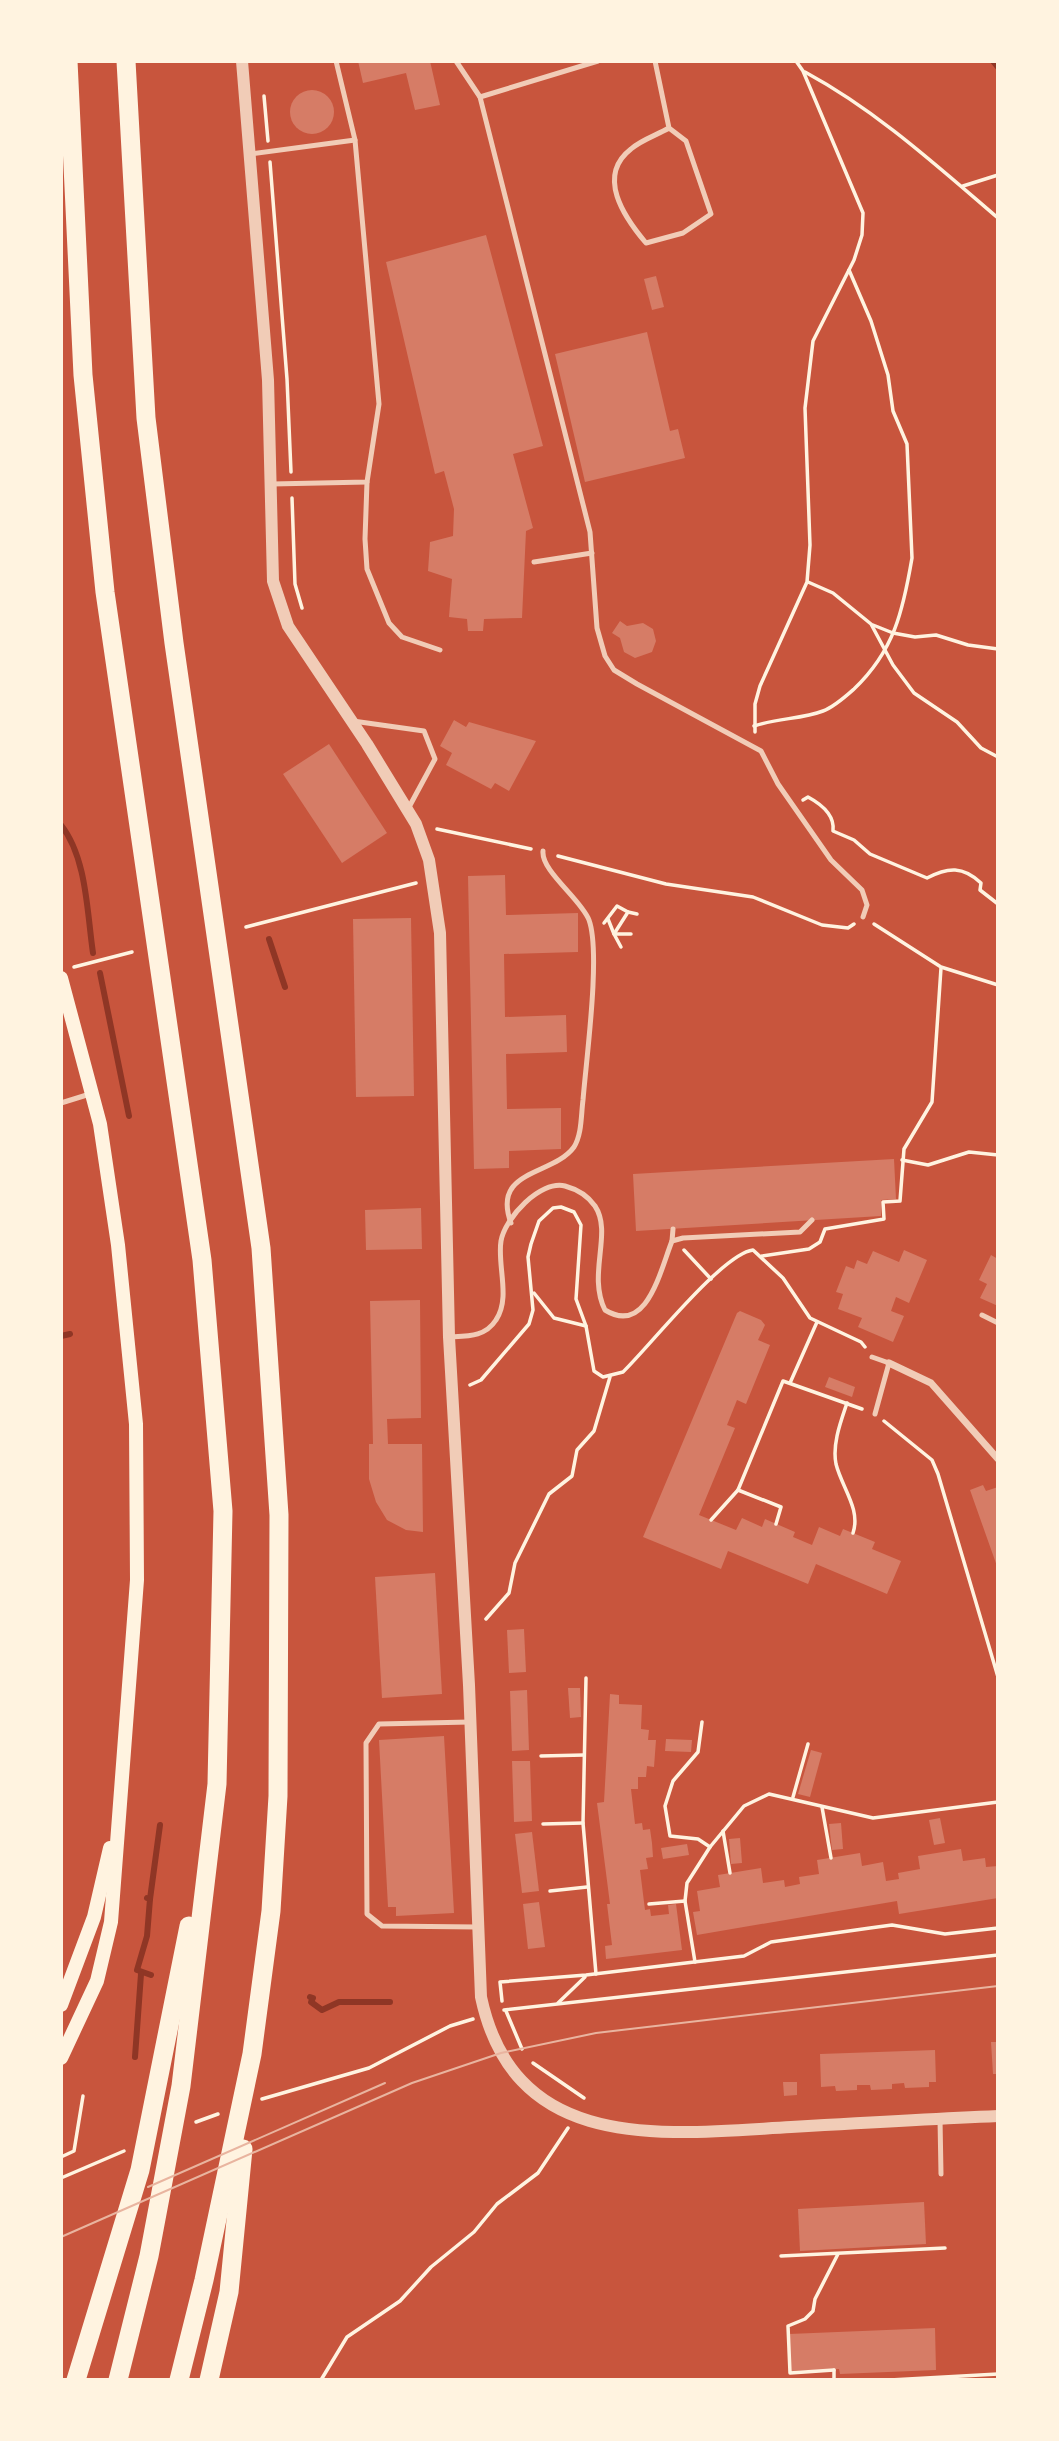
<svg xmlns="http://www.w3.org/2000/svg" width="1059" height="2441" font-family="'Noto Serif',serif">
<rect width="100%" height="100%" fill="#c8553d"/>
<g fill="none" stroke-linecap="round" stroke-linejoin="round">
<g stroke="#8f3625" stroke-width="6">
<path d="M993,61L998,67"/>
<path d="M61,825C87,858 87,913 93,953"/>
<path d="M269,939L285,987"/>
<path d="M100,973L129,1116"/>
<path d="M61,1336L70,1334"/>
<path d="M147,1898L150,1899L147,1936L137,1970L151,1975"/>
<path d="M150,1899L160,1825"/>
<path d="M310,1997L313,1998L311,2002L322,2010L339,2002H390"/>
<path d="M135,2057L141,1974"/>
</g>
</g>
<g fill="#d67c66">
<path d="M358,61H430L440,105L415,110L406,73L363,83Z"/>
<circle cx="312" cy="112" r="22"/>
<path d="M486,235L543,446L513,454L533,528L526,531L522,618L484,619L483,631H468L467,619L449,617L452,579L428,571L430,542L453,536L454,509L444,471L435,474L386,262Z"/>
<path d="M656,276L664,307L652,310L644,279Z"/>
<path d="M647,332L670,431L678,429L685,458L585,482L555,354Z"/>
<path d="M620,621L627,626L643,623L653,629L656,641L652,652L635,658L624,652L620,638L612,633Z"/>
<path d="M454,720L466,727L469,722L536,741L509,791L495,783L491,789L446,765L452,753L440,746Z"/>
<path d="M329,744L387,833L342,863L283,774Z"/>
<path d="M505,875L506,915L578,913V952L504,954L505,1017L566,1015L567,1052L506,1054L507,1109L561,1108V1149L509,1151V1168L474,1169L468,876Z"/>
<path d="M411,918L414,1096L356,1097L353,919Z"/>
<path d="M894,1159L896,1199L881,1200V1216L636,1231L633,1174Z"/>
<path d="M421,1208L422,1249L366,1250L365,1210Z"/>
<path d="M904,1250L927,1260L909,1303L896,1297L891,1311L904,1316L893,1342L858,1327L862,1318L838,1309L843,1294L836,1292L846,1266L854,1269L857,1260L867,1264L873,1251L899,1262Z"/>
<path d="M991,1255L998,1259V1306L980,1298L987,1284L979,1280Z"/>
<path d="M420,1300L421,1418L387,1419L388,1444H422L423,1532L406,1530L387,1520L376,1502L369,1479V1444H373L370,1301Z"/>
<path d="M740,1311L761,1320L765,1325L758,1340L770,1345L746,1404L737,1400L727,1425L735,1428L699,1515L736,1530L742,1518L762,1527L765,1519L795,1532L793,1537L812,1545L819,1527L840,1536L843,1529L875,1542L872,1549L901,1561L887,1594L816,1564L808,1584L728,1551L721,1569L643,1537L737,1313Z"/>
<path d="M829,1377L855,1387L852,1397L825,1387Z"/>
<path d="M983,1485L986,1491L998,1487V1569L970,1490Z"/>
<path d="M435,1573L442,1694L382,1698L375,1577Z"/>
<path d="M524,1629L526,1672L509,1673L507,1630Z"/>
<path d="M568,1688H580L581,1717L570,1718Z"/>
<path d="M527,1690L529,1750L512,1751L510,1691Z"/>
<path d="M610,1694L619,1695V1704L642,1705L641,1729L649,1730L648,1740H656L654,1767L647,1766L646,1777H638V1789H631L635,1824L642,1823L643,1830L650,1829L652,1843L653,1857L646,1858L648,1869L640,1870L645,1910L650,1909L651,1916L669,1914L668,1905L676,1904L682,1950L606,1959L605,1946L612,1945L607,1904H610L597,1803L604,1802Z"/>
<path d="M444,1736L454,1913L396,1916V1907H388L379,1740Z"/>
<path d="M666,1739L692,1740L691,1752L665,1751Z"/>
<path d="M811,1750L822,1753L810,1797L798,1794Z"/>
<path d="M512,1761H530L532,1821L514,1822Z"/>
<path d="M940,1818L945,1843L934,1845L929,1820Z"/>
<path d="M841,1823L843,1849L832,1850L829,1824Z"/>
<path d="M532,1832L539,1891L522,1893L515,1834Z"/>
<path d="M740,1838L742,1863L731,1864L729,1839Z"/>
<path d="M687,1844L689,1855L663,1859L661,1848Z"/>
<path d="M961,1849L963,1861L985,1858L986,1867L998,1866V1898L899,1914L897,1901L697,1935L693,1912L700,1911L697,1891L720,1887L718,1875L761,1868L763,1883L784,1880L785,1887L800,1884L799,1877L819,1874L817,1860L860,1853L862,1866L883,1862L886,1881L899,1879L898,1873L920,1869L918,1856Z"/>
<path d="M539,1902L545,1947L528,1949L523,1904Z"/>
<path d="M991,2042H998V2074H993Z"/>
<path d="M935,2050L936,2082H929V2087L905,2088L904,2083L892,2084V2089L871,2090L870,2085H857V2090L836,2091L835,2086L821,2087L820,2054Z"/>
<path d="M783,2082H797V2095L784,2096Z"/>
<path d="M924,2202L926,2244L800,2251L798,2209Z"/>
<path d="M935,2328L936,2370L840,2374L839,2369L791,2371L789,2334Z"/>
</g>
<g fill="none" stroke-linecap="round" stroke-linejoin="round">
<g stroke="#fff3e0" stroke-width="3.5">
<path d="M805,72C877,111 936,165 998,218"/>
<path d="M264,96L268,141"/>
<path d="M270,162L287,379L291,472"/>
<path d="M963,186L998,175"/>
<path d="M292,498L295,584L302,608"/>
<path d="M808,582L833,593L871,624L893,665L914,693L957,722L981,748L998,757"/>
<path d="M873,625L893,633L915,637L936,635L968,645L998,649"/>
<path d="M754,726C778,718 802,719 823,711C834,707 845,697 854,689C894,651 903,611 912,558L907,444L893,411L888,375L871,321L849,270"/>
<path d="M755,732V704L760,686L807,582L810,545L805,408L813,341L854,260L862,235L863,213L803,71L796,61"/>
<path d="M803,800L808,797C821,804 835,815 833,831L854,840L870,854L927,878C948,867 963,866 981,883L980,890L998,904"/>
<path d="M437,829L531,849"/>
<path d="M558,856L666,884L753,897L822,925L848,928L854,924"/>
<path d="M628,912L637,914"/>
<path d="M608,919L614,934H631"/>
<path d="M604,923L617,906L628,912L614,934L621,947"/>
<path d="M874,924L941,967L998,985"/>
<path d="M246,927L416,883"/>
<path d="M74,967L132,952"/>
<path d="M902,1160L928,1165L969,1152L998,1155"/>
<path d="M684,1250L711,1279"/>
<path d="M762,1256L809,1249L820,1242L825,1229L884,1219L883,1202L900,1201L904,1149L932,1102L941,968"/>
<path d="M534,1293L554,1318L586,1326"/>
<path d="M790,1383L817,1322"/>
<path d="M470,1385L481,1380L529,1324L533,1310L528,1257L531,1244L539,1221L553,1208L561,1207L574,1212L581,1225L576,1299L586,1326L594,1371L603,1377L623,1372C650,1346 722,1254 753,1250L783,1278L810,1318L861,1342L865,1347"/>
<path d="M847,1403C841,1421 832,1444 836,1464C842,1488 861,1509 853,1533"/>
<path d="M884,1421L932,1460L938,1474L998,1677"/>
<path d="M711,1520L738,1490"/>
<path d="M776,1524L781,1507L738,1490L783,1381L862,1409"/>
<path d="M486,1619L509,1593L515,1563L549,1494L572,1476L577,1450L594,1431L610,1377"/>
<path d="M586,1678L583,1823L596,1974"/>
<path d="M702,1722L698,1752L673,1781L665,1806L670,1836L698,1839L710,1847"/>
<path d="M541,1756L584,1755"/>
<path d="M793,1797L808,1744"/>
<path d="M822,1807L831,1858"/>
<path d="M543,1824L583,1823"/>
<path d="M723,1831L730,1873"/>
<path d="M550,1891L587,1887"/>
<path d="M649,1904L685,1901"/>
<path d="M695,1962L685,1901L687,1883L710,1847L744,1806L769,1794L873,1818L998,1802"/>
<path d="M502,2001L500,1982L586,1975L744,1956L771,1942L870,1928L892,1925L945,1934L998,1928"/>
<path d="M558,2003L585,1977"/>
<path d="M504,2010L998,1955"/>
<path d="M506,2011L522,2049"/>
<path d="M533,2063L584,2098"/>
<path d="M262,2099L369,2068L450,2026L473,2019"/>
<path d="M196,2122L218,2114"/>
<path d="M61,2157L74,2151L83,2096"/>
<path d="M61,2178L124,2151"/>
<path d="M781,2256L945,2248"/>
<path d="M834,2370L790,2373L788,2326L805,2319L813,2311L815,2299L838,2254"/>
<path d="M834,2370V2380"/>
<path d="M321,2380L347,2337L400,2301L431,2267L474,2232L497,2204L538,2173L568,2128"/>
<path d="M890,2380L998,2374"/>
</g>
<g stroke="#f1ccb7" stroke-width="5">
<path d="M456,61L480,97L590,532L597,628L605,656L614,670L637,684L761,751L778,784L831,860L862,890L867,905L863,917"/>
<path d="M655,61L669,128L686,141L711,214L683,233L646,243C624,217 596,176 631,149C641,140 657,135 669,128"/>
<path d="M480,97L598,61"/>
<path d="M251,154L355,140"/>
<path d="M367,482L365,539L367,569L389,623L402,637L440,650"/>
<path d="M272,484L367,482L379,404L355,140L336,61"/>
<path d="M534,562L592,553"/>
<path d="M353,721L424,731L435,759L408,809"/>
<path d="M61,1103L90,1094"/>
<path d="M511,1223C491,1169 553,1176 574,1147C582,1134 581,1115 583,1100C586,1061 601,953 589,920C581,899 541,871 543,851"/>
<path d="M672,1241L673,1229"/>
<path d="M982,1315L998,1323"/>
<path d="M449,1337C468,1336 485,1337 496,1320C511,1298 497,1265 501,1241C505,1218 540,1180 565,1186C576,1189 588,1196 595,1206C613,1233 587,1274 605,1310C647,1336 660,1271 672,1241L683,1238L800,1232L812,1220"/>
<path d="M872,1357L889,1363L875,1414"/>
<path d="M470,1722L379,1724L366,1743L367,1914L382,1926L477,1927"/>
<path d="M940,2119L941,2174"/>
</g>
<path stroke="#f1ccb7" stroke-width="7" d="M889,1363L931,1383L998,1459"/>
<path stroke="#f1ccb7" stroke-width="12" d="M242,61L268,380L273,581L288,626L367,744L416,824L429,860L440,933L449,1337L469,1685L481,1997C515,2156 666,2134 791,2127C860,2123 929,2119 998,2116"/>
<g stroke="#fff3e0" stroke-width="14">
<path d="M61,978L100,1124L118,1245L136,1424L137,1580L111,1922L97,1981L61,2058"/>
<path d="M61,2005L94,1917L110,1848"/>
</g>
<g stroke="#fff3e0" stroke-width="19">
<path d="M68,61L83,375L105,592L202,1260L223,1511L217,1784L181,2086L149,2256L118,2380"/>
<path d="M126,61L146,418L174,643L261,1248L279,1515L278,1796L271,1911L252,2054L204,2280L179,2380"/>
<path d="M76,2380L140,2170L189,1926"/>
<path d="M209,2380L229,2292L243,2149"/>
</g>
<g stroke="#e9b49f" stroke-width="2">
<path d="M148,2187L385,2083"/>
<path d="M61,2237L412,2083L501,2053L596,2033L998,1986"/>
</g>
</g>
<rect width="1059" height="2441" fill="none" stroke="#fff3e0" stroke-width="126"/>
</svg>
